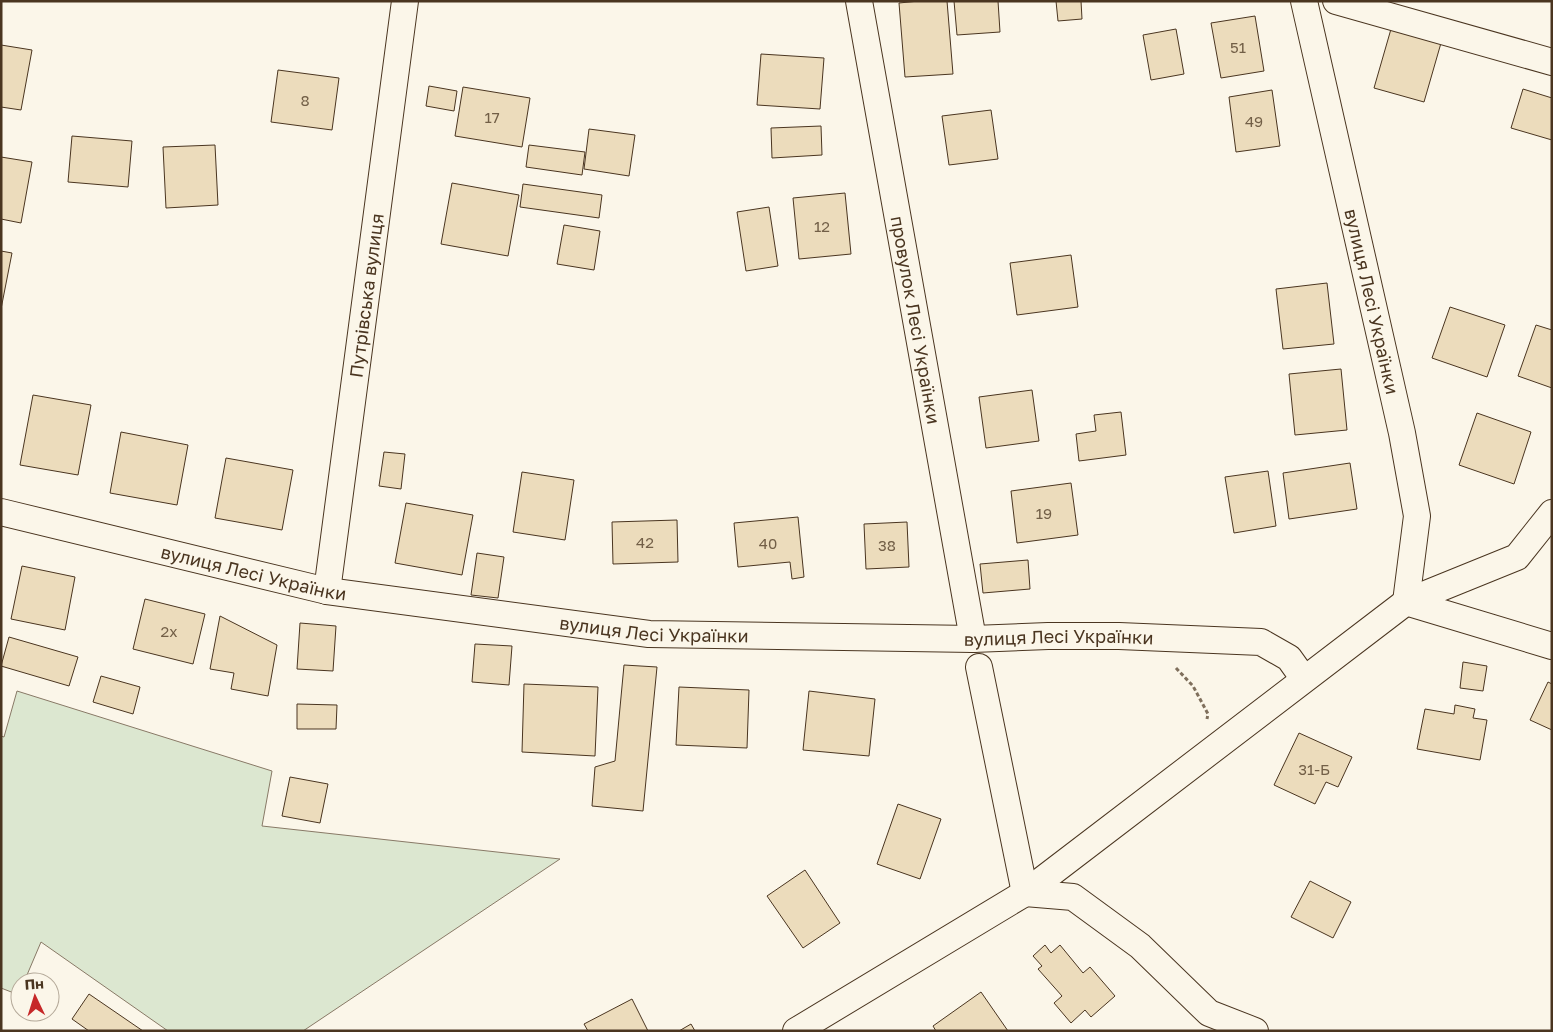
<svg xmlns="http://www.w3.org/2000/svg" width="1553" height="1032" font-family="'Golos Text',sans-serif">
<rect width="100%" height="100%" fill="#fbf6e9"/>
<path fill="#dce7d0" stroke="#887966" d="M17,691L272,771L262,826L560,859L303,1031H168L41,942L24,982H20L19,995L1,988V736L4,737Z"/>
<g fill="#ecdcbc" stroke="#4a3520">
<path d="M919,1H947L953,74L905,77L899,3Z"/>
<path d="M954,1H998L1000,32L957,35Z"/>
<path d="M1056,1H1081L1082,19L1058,21Z"/>
<path d="M1255,16L1264,71L1221,78L1211,23Z"/>
<path d="M1176,29L1184,74L1151,80L1143,35Z"/>
<path d="M1391,29L1441,43L1424,102L1374,88Z"/>
<path d="M1,45L32,50L21,110L1,107Z"/>
<path d="M761,54L824,58L820,109L757,105Z"/>
<path d="M278,70L339,78L332,130L271,122Z"/>
<path d="M429,86L457,91L454,111L426,106Z"/>
<path d="M463,87L530,98L522,147L455,136Z"/>
<path d="M1523,89L1552,98V140L1511,128Z"/>
<path d="M1272,90L1280,146L1236,152L1229,97Z"/>
<path d="M991,110L998,159L949,165L942,116Z"/>
<path d="M821,126L822,155L772,158L771,128Z"/>
<path d="M589,129L635,135L629,176L584,169Z"/>
<path d="M72,136L132,141L128,187L68,182Z"/>
<path d="M215,145L218,205L166,208L163,147Z"/>
<path d="M529,145L585,152L582,175L526,167Z"/>
<path d="M1,157L32,162L21,223L1,219Z"/>
<path d="M452,183L519,195L508,256L441,244Z"/>
<path d="M523,184L602,195L599,218L520,207Z"/>
<path d="M845,193L851,254L799,259L793,198Z"/>
<path d="M769,207L778,266L746,271L737,212Z"/>
<path d="M564,225L600,231L594,270L557,264Z"/>
<path d="M1,251L12,253L1,309Z"/>
<path d="M1071,255L1078,307L1017,315L1010,263Z"/>
<path d="M1327,283L1334,344L1283,349L1276,289Z"/>
<path d="M1450,307L1505,325L1487,377L1432,358Z"/>
<path d="M1536,325L1552,330V388L1518,376Z"/>
<path d="M1341,369L1347,430L1295,435L1289,374Z"/>
<path d="M1032,390L1039,441L986,448L979,397Z"/>
<path d="M33,395L91,405L78,475L20,465Z"/>
<path d="M1121,412L1126,455L1079,461L1076,434L1096,431L1094,415Z"/>
<path d="M1477,413L1531,432L1514,484L1459,465Z"/>
<path d="M121,432L188,445L177,505L110,493Z"/>
<path d="M384,452L405,454L401,489L379,486Z"/>
<path d="M226,458L293,470L282,530L215,518Z"/>
<path d="M1350,463L1357,509L1289,519L1283,473Z"/>
<path d="M1268,471L1276,526L1234,533L1225,477Z"/>
<path d="M522,472L574,480L565,540L513,532Z"/>
<path d="M1071,483L1078,535L1017,543L1011,491Z"/>
<path d="M406,503L473,515L462,575L395,563Z"/>
<path d="M798,517L804,577L792,579L790,562L738,567L734,523Z"/>
<path d="M677,520L678,562L613,564L612,522Z"/>
<path d="M907,522L909,567L866,569L864,524Z"/>
<path d="M477,553L504,557L498,598L471,595Z"/>
<path d="M1028,560L1030,589L983,593L980,564Z"/>
<path d="M22,566L75,577L65,630L11,619Z"/>
<path d="M145,599L205,614L193,664L133,649Z"/>
<path d="M220,616L277,645L268,696L231,689L234,673L210,669Z"/>
<path d="M300,623L336,626L333,671L297,669Z"/>
<path d="M9,637L78,657L69,686L1,666Z"/>
<path d="M475,644L512,646L509,685L472,682Z"/>
<path d="M1463,662L1487,666L1483,691L1460,688Z"/>
<path d="M624,665L657,667L643,811L592,806L595,767L615,761Z"/>
<path d="M101,676L140,687L133,714L93,702Z"/>
<path d="M1548,682L1552,684V730L1530,720Z"/>
<path d="M524,684L598,687L595,756L522,752Z"/>
<path d="M679,687L749,690L747,748L676,745Z"/>
<path d="M809,691L875,699L869,756L803,750Z"/>
<path d="M297,704L337,705L336,729H297Z"/>
<path d="M1455,705L1475,709L1473,718L1487,720L1480,760L1417,749L1425,709L1454,714Z"/>
<path d="M1299,733L1352,757L1338,787L1326,782L1315,804L1274,785Z"/>
<path d="M290,777L328,784L320,823L282,816Z"/>
<path d="M898,804L941,819L920,879L877,864Z"/>
<path d="M805,870L840,923L803,948L767,896Z"/>
<path d="M1310,881L1351,902L1333,938L1291,917Z"/>
<path d="M1045,945L1051,953L1060,945L1083,973L1090,967L1115,996L1091,1017L1085,1010L1071,1023L1054,1003L1062,996L1038,969L1042,966L1033,956Z"/>
<path d="M981,992L1008,1031H936L933,1026Z"/>
<path d="M89,994L143,1031H89L72,1019Z"/>
<path d="M632,999L648,1031H588L584,1024Z"/>
<path d="M691,1024L695,1031H679Z"/>
</g>
<g fill="none" stroke-linecap="round" stroke-linejoin="round">
<g stroke="#4a3520" stroke-width="28">
<g id="street">
<path id="s1" d="M859,1L973,639"/>
<path id="s2" d="M1304,1L1402,433L1417,516L1406,602L1552,646"/>
<path d="M1336,1L1552,62"/>
<path id="s3" d="M1,512L327,591L649,634L973,639L1048,636H1119L1261,642L1289,658L1304,679"/>
<path id="s4" d="M327,591L405,1"/>
<path d="M979,667L1025,893"/>
<path d="M1025,893L1073,897L1140,946L1209,1013L1255,1031"/>
<path d="M796,1031L1025,893L1406,602L1517,557L1552,513"/>
</g>
</g>
<path stroke="#7f6f5c" stroke-width="3" stroke-dasharray="4 2.5" stroke-linecap="butt" d="M1176,668L1193,686L1208,714L1207,719"/>
<use href="#street" stroke="#fbf6e9" stroke-width="26"/>
</g>
<g text-anchor="middle" dominant-baseline="central" stroke-width="4" stroke-linejoin="round" paint-order="stroke">
<g font-size="15" fill="#725f47">
<text x="1238" y="47">51</text>
<text x="305" y="100">8</text>
<text x="492" y="117">17</text>
<text x="1254" y="121">49</text>
<text x="822" y="226">12</text>
<text x="1044" y="513">19</text>
<text x="645" y="542">42</text>
<text x="768" y="543">40</text>
<text x="887" y="545">38</text>
<text x="169" y="631">2х</text>
<text x="1314" y="769">31-Б</text>
</g>
<g font-size="18" fill="#4a3520" stroke="#fbf6e9">
<text stroke="none"><textPath href="#s4" startOffset="298">Путрівська вулиця</textPath></text>
<text stroke="none"><textPath href="#s2" startOffset="308">вулиця Лесі Українки</textPath></text>
<text stroke="none"><textPath href="#s1" startOffset="324">провулок Лесі Українки</textPath></text>
<text stroke="none"><textPath href="#s3" startOffset="260">вулиця Лесі Українки</textPath></text>
<text stroke="none"><textPath href="#s3" startOffset="665">вулиця Лесі Українки</textPath></text>
<text stroke="none"><textPath href="#s3" startOffset="1070">вулиця Лесі Українки</textPath></text>
</g>
</g>
<rect width="1553" height="1032" fill="none" stroke="#4a3520" stroke-width="5"/>
<g transform="translate(35 997) rotate(356)"><circle r="24" fill="#fbf6e9" stroke="#b4a999"/>
<path d="M0-4L9 19L0 12L-9 19Z" fill="#c62828"/>
<text y="-8" font-size="14" font-weight="bold" text-anchor="middle" fill="#4a3520">Пн</text>
</g>
</svg>
